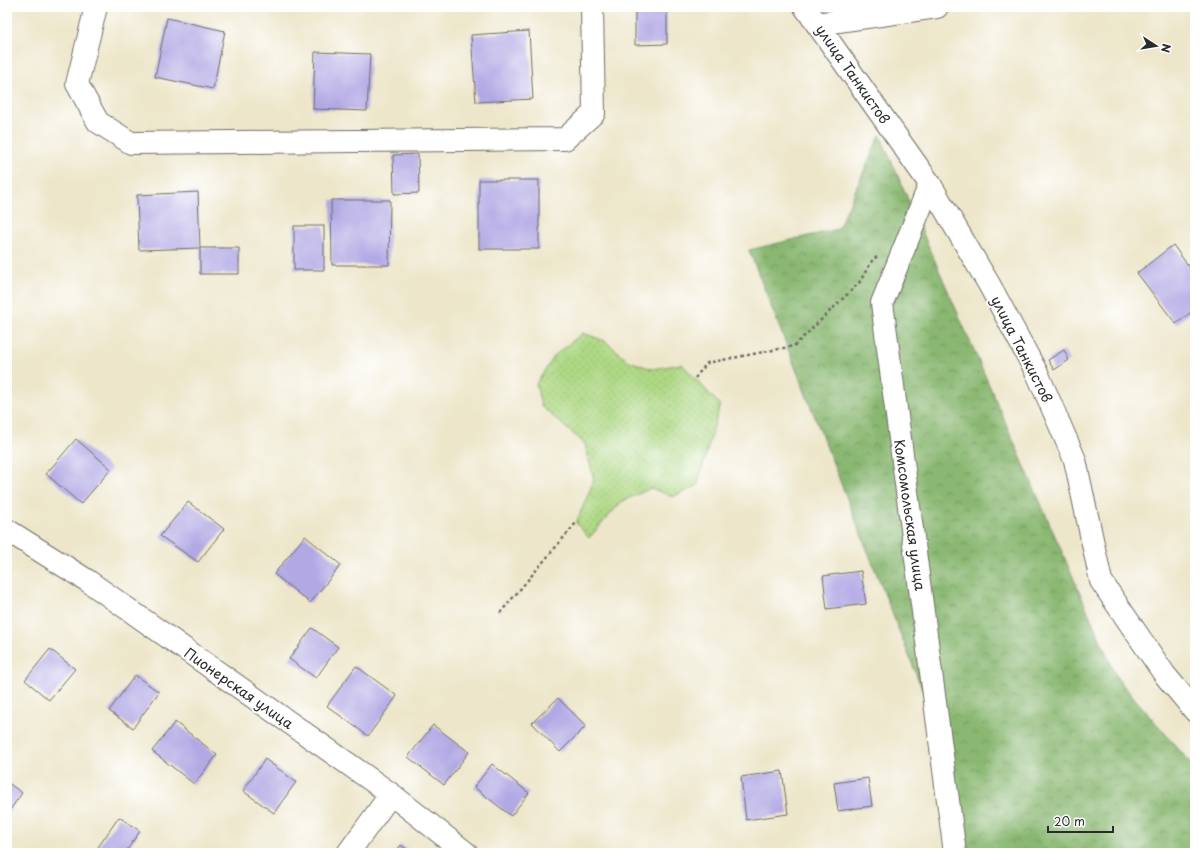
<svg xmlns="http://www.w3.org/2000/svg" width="1202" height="860" font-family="'Playpen Sans',sans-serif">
<defs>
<pattern id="forest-crowns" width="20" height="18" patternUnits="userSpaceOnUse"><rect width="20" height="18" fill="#8ab872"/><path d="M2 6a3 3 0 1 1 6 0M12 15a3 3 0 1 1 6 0" fill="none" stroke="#71965e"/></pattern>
<pattern id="park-dots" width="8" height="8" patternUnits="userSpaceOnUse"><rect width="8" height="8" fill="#aed884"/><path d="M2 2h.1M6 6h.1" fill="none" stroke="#96ba72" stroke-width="1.8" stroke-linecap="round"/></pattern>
</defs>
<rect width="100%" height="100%" fill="#fff"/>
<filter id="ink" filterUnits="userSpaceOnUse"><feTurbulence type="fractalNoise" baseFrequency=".025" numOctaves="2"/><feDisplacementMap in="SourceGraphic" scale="8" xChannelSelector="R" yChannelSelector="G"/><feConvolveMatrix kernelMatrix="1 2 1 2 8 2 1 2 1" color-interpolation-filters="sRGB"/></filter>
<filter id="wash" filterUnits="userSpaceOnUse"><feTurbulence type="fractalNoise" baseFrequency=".012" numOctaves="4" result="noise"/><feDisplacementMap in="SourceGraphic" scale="16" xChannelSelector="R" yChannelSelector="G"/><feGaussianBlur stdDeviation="0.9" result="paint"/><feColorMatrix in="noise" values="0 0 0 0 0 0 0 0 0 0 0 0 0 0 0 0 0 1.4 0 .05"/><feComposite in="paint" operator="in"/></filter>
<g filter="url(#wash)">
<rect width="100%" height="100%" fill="#ede6ca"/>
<path fill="url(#forest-crowns)" stroke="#5a724e" d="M880,135L1117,678L1195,768V853H964L952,765L749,250L838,229Z"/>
<path fill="url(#park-dots)" stroke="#6c8258" d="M583,333L605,341L629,361L652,369L682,364L720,405L697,486L672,497L651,488L621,502L589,538L576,523L594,480L585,444L541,406L536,384L555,355Z"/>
<g id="blocks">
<g fill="#b1a8e4">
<path d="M635,7H667V44L635,45Z"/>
<path d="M167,18L225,31L213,89L155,77Z"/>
<path d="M529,31L533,99L476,102L471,35Z"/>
<path d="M315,52L370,54L367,111L313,109Z"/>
<path d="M418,154L419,193L394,194L393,155Z"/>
<rect x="479" y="180" width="60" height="69"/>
<path d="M198,192L200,248H239V274H200V248L139,250L137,195Z"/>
<path d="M331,200H390L389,265H332Z"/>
<rect x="294" y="226" width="30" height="44"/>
<path d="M1173,245L1195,275V309L1176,324L1137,273Z"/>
<path d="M1064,350L1069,360L1054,370L1048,360Z"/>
<path d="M76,439L111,469L81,504L46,474Z"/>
<path d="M188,502L224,529L198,562L160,536Z"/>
<path d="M305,536L341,565L310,603L274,574Z"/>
<path d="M861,571L866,604L827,609L823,576Z"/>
<path d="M312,628L338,647L316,678L289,659Z"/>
<path d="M50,649L75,669L49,700L25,680Z"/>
<path d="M356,666L397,696L368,736L327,706Z"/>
<path d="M135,675L159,692L133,728L109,711Z"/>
<path d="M558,698L586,726L560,752L532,723Z"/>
<path d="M175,722L217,755L194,784L152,751Z"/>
<path d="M433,725L469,752L444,785L408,757Z"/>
<path d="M265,759L296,782L274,813L243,791Z"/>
<path d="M492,764L529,793L511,816L474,787Z"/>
<path d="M782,771L788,814L746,820L741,777Z"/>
<path d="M868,778L872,806L838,811L834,783Z"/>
<path d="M7,782L22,793L7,814Z"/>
<path d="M119,817L140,831L125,853H94Z"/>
<path d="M401,845L412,853H395Z"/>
</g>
</g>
</g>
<g filter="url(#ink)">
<use href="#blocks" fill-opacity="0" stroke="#6f6c63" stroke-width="1"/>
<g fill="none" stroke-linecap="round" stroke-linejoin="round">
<g stroke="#6f6c63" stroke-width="24">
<g id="street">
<path d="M96,7L77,84L98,122L131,143L565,139L594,113L592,7"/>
<path d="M805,7L930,184L990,286L1038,375L1075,460L1101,581L1165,675L1195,711"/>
<path d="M817,24L937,7"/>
<path d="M930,184L882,303L955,853"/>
<path d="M7,530L88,581L391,794L466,853"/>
<path d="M348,853L391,794"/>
</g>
</g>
<g stroke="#6f6c63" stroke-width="2.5" stroke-dasharray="3 3" stroke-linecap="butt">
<path d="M695,378L707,363L794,346L859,283L873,259L877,257"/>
<path d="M500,613L576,523"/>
</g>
<use href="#street" stroke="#fff" stroke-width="22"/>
</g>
</g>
<g text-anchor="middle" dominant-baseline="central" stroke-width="4" stroke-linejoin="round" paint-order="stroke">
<g font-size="14" fill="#2b2b2b" stroke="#fff">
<text transform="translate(853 74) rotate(55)">улица Танкистов</text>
<text transform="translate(1022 349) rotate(63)">улица Танкистов</text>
<text transform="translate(910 515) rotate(82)">Комсомольская улица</text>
<text transform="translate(239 688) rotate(35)">Пионерская улица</text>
</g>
</g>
<rect width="1202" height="860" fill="none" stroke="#fff" stroke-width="24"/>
<g transform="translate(1156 46) rotate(102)" stroke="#ffffff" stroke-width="3" paint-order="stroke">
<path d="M0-3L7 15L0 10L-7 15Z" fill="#2b2b2b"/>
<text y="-6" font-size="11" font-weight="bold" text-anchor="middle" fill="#2b2b2b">N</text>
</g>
<path d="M1048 826v6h65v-6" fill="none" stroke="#2b2b2b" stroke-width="2"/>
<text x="1054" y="826" font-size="12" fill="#2b2b2b" stroke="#ffffff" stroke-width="3" paint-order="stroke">20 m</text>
</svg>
